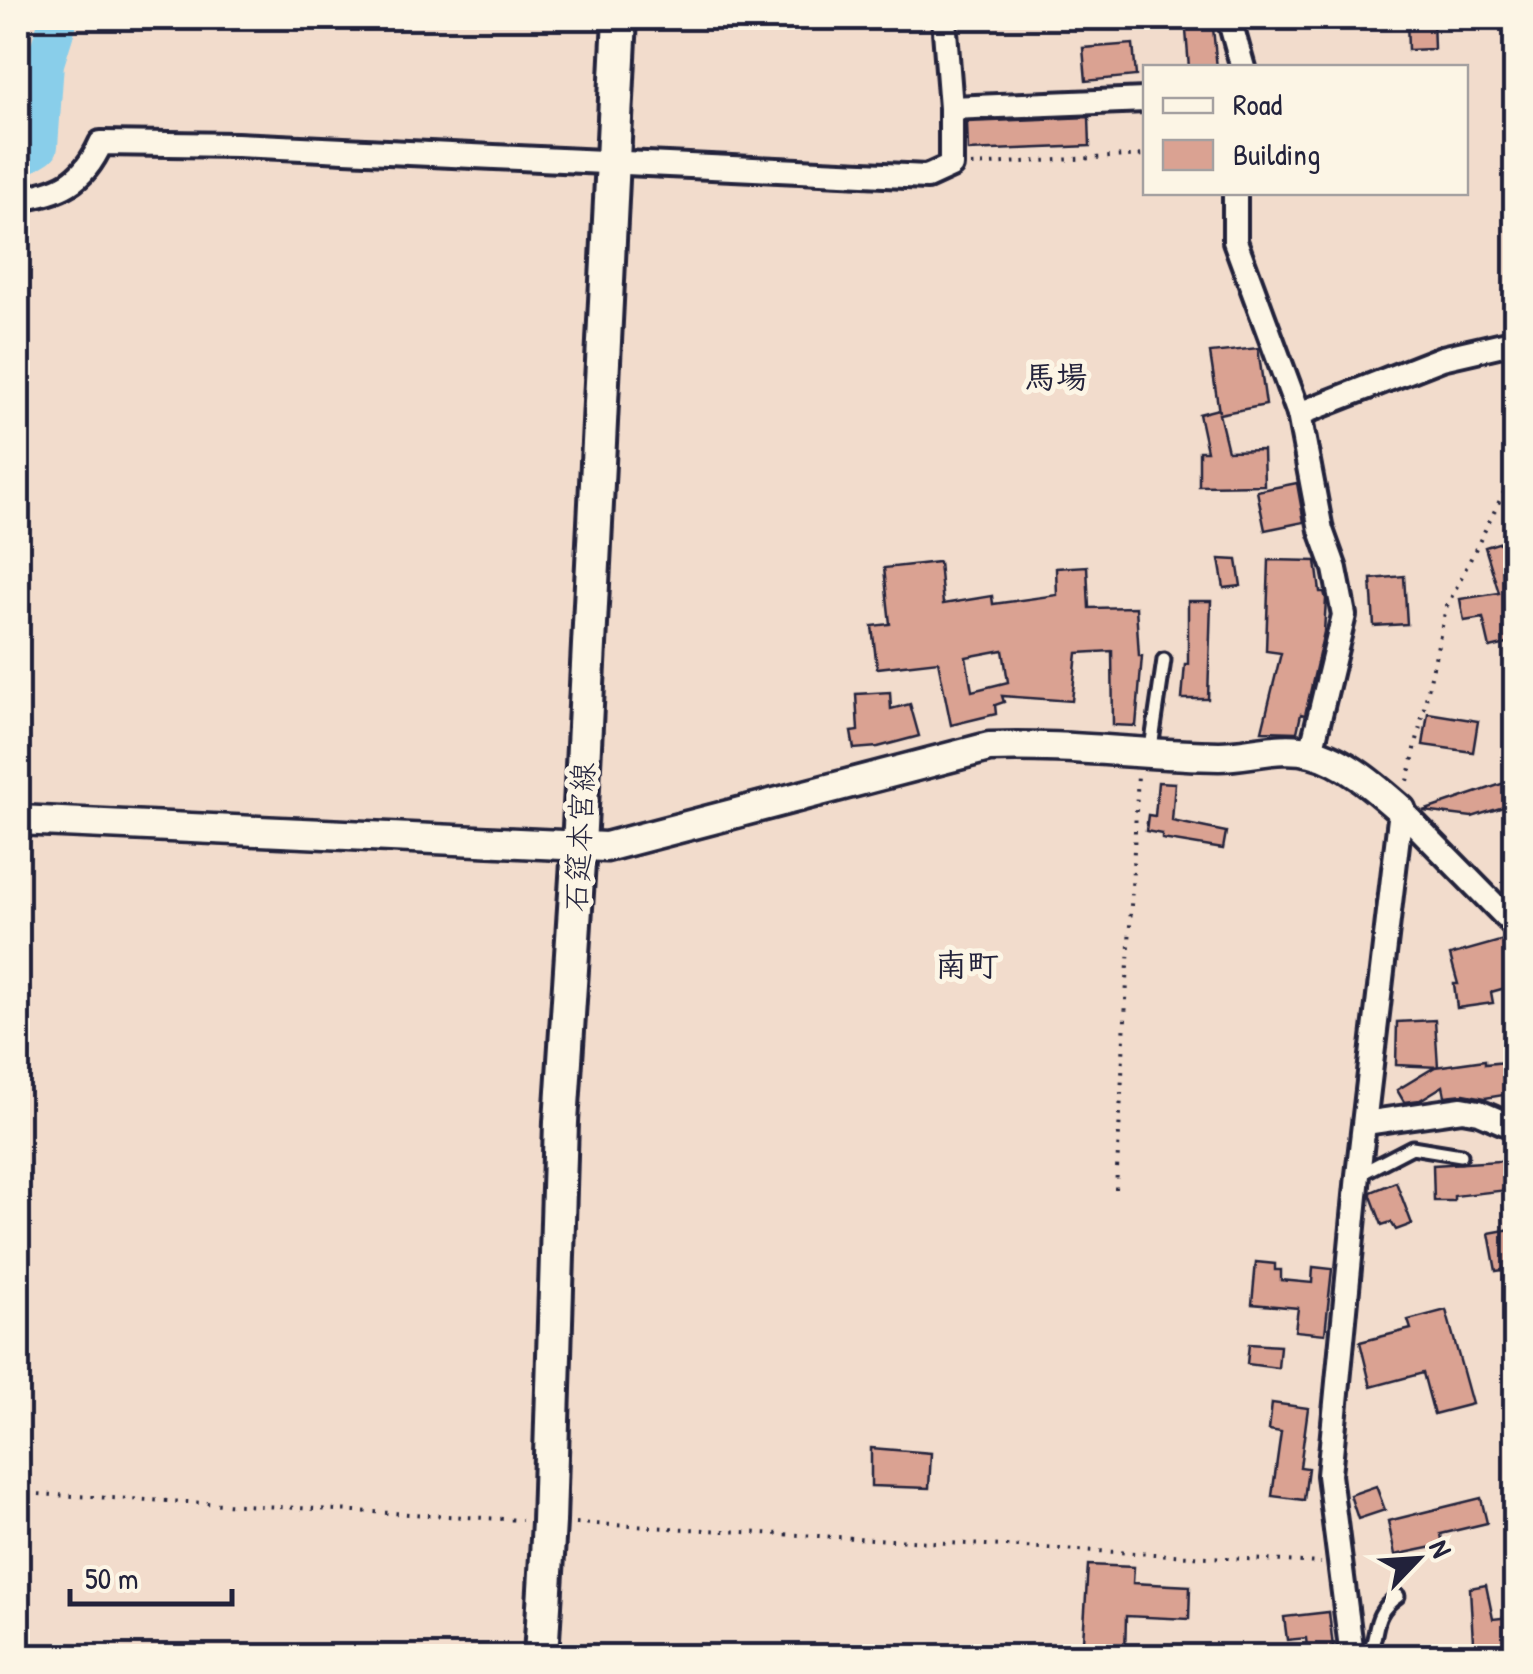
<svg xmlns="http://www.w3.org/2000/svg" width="1533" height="1674" font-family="'Patrick Hand','Klee One',sans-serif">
<rect width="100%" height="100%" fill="#f2dccc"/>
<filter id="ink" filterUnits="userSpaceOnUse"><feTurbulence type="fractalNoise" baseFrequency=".01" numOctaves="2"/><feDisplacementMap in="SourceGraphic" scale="20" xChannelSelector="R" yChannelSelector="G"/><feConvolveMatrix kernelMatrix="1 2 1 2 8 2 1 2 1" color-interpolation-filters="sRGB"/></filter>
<g filter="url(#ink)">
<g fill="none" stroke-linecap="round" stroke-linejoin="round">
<path stroke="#89ceea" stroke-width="38" d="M18,159L39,146L45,63L59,18"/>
</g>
<g fill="#daa292" stroke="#22223b" stroke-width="2.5" fill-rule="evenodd">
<path d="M1185,18H1212L1217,68H1189Z"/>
<path d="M1407,18H1433L1434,49L1408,50Z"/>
<path d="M1133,44L1136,76L1086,81L1083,48Z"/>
<path d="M1089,117L1090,146L968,151L967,122Z"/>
<path d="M1258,348L1266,405L1219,414L1228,451L1263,450L1264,485L1199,486V451H1207L1199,414L1218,409L1219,412L1210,353Z"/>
<path d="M1297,483L1304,522L1265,530L1257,491Z"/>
<path d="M1511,539L1516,551V642L1490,648L1483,618L1464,621L1460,599L1499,593L1485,547Z"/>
<path d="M1219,559L1237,560L1241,586L1224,588Z"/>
<path d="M1269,560L1316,561L1320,592H1324L1326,599L1324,632L1305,715L1301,714L1297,732L1262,731L1281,653L1266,651Z"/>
<path d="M939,562L943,604L992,596L993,604L1057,595L1056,568L1087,566L1089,608L1136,607L1139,656H1142L1136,726L1113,725L1112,651L1077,653L1072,701L1002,696L1004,702L995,705L996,714L951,725L938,661L877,668L872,626L890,624L884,568ZM1003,650L1008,682L972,691L966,657Z"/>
<path d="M1404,576L1407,624L1374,626L1371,579Z"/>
<path d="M1188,601H1211L1208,699H1182L1185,664H1188Z"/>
<path d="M890,692L891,709L910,704L919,736L878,747L854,749L851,732L858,731L856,694Z"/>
<path d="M1428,713L1478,721L1473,752L1423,745Z"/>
<path d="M1516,779V803L1472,817L1423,811Z"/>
<path d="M1158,782L1175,783L1172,821L1226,832L1223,849L1162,839V834L1146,831L1148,815L1155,816Z"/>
<path d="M1507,939L1516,942V985L1491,992L1493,1003L1457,1008L1454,984H1458L1450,955Z"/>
<path d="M1435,1020L1438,1067L1396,1065L1397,1022Z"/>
<path d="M1485,1060V1064L1516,1061V1093L1485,1098L1464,1094L1445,1096L1443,1086L1420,1100L1404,1102L1397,1090L1435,1067Z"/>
<path d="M1516,1160V1189L1454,1196V1201H1434L1433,1165Z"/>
<path d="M1396,1182L1412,1224L1396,1230L1391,1222L1382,1225L1371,1196V1192Z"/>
<path d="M1511,1229L1516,1268L1496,1271L1489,1233Z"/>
<path d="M1256,1262L1275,1264V1270H1281V1280L1312,1283L1313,1267L1332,1269L1325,1334L1295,1331L1298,1308L1252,1304Z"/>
<path d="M1446,1310L1472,1404L1434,1414L1423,1373L1371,1387L1360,1342L1411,1329L1408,1320Z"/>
<path d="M1249,1344L1280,1346L1278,1368L1247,1364Z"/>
<path d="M1272,1403L1308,1408L1300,1467L1308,1468L1304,1500L1272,1496L1281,1432L1269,1430Z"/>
<path d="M871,1448L931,1453L929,1488L871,1486Z"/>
<path d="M1376,1486L1385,1510L1358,1519L1350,1495Z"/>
<path d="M1481,1498L1487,1523L1441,1534L1443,1545L1395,1555L1388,1521Z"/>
<path d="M1088,1565L1134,1567L1133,1583L1190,1586L1189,1619L1126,1616L1125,1656H1082Z"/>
<path d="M1486,1585L1493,1619L1511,1617L1514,1656H1479L1476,1642H1473L1470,1588Z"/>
<path d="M1329,1612L1334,1656H1308L1306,1638L1287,1640L1284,1617Z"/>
</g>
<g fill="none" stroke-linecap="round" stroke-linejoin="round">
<g stroke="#22223b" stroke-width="19">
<g id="service">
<path d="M1150,755L1164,660"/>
<path d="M1358,1175L1412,1147L1461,1155"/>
<path d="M1364,1656C1383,1640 1366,1618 1398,1596"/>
</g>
</g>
<g stroke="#22223b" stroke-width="30">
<g id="minor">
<path d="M1229,18L1243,68"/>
<path d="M951,108L1146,100"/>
<path d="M1235,192V241L1299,414L1321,530L1335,569L1344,615L1311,752"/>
<path d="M18,199C60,193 83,183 101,143L237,145L927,177L951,166V108L944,18"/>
<path d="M1299,414L1442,358L1516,341"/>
<path d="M1401,810L1516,927"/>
<path d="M1365,1123L1462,1109L1479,1112L1516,1128"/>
<path d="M1352,1656L1329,1475L1358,1175L1401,810"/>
</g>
</g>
<g stroke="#22223b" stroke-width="35">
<path id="tertiary" d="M18,820L606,847L989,747C1066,744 1142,755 1219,756C1249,756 1281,744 1311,752C1344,760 1376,788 1401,810"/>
</g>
<g stroke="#22223b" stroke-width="40">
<path id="secondary" d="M541,1656L549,1522L561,1122L579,847L620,18"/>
</g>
<g stroke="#22223b" stroke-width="4" stroke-dasharray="2.5 8" stroke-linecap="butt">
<path d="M971,165L1146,155"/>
<path d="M1408,781L1446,608L1516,468"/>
<path d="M1116,1189L1138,774"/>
<path d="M18,1493L522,1520"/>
<path d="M576,1523L1321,1563"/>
</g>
<use href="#service" stroke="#fcf5e5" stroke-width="11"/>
<use href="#minor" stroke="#fcf5e5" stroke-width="22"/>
<use href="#tertiary" stroke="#fcf5e5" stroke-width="28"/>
<use href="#secondary" stroke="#fcf5e5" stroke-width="32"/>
</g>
</g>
<g text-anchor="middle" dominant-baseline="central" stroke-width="10" stroke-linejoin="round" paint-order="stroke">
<g font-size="30" fill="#22223b" stroke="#fcf5e5">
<text transform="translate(579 837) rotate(-87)">石筵本宮線</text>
</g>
<g font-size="32" font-weight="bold" fill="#22223b" stroke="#fcf5e5">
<text x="1056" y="376">馬場</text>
<text x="967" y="964">南町</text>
</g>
</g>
<rect width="1533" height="1674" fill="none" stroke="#fcf5e5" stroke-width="60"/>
<rect x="30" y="30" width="1473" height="1614" fill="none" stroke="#22223b" stroke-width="4" filter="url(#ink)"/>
<rect x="1143" y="65" width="325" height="130" fill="#fcf5e5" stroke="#a5a1a1" stroke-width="2.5"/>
<rect x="1163" y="98" width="50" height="15" fill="#fcf5e5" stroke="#a5a1a1" stroke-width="2.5"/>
<text x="1233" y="115" font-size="30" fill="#22223b">Road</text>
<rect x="1163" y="140" width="50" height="30" fill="#daa292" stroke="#a5a1a1" stroke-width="2.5"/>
<text x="1233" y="165" font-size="30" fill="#22223b">Building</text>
<g transform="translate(1418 1559) rotate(65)" stroke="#fcf5e5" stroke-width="8" paint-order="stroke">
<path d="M0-8L18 38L0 25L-18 38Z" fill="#22223b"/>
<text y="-15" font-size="28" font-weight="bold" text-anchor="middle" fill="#22223b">N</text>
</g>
<path d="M70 1589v15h162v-15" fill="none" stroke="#22223b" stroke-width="5"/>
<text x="85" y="1589" font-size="30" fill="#22223b" stroke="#fcf5e5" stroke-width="8" paint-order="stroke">50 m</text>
</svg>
